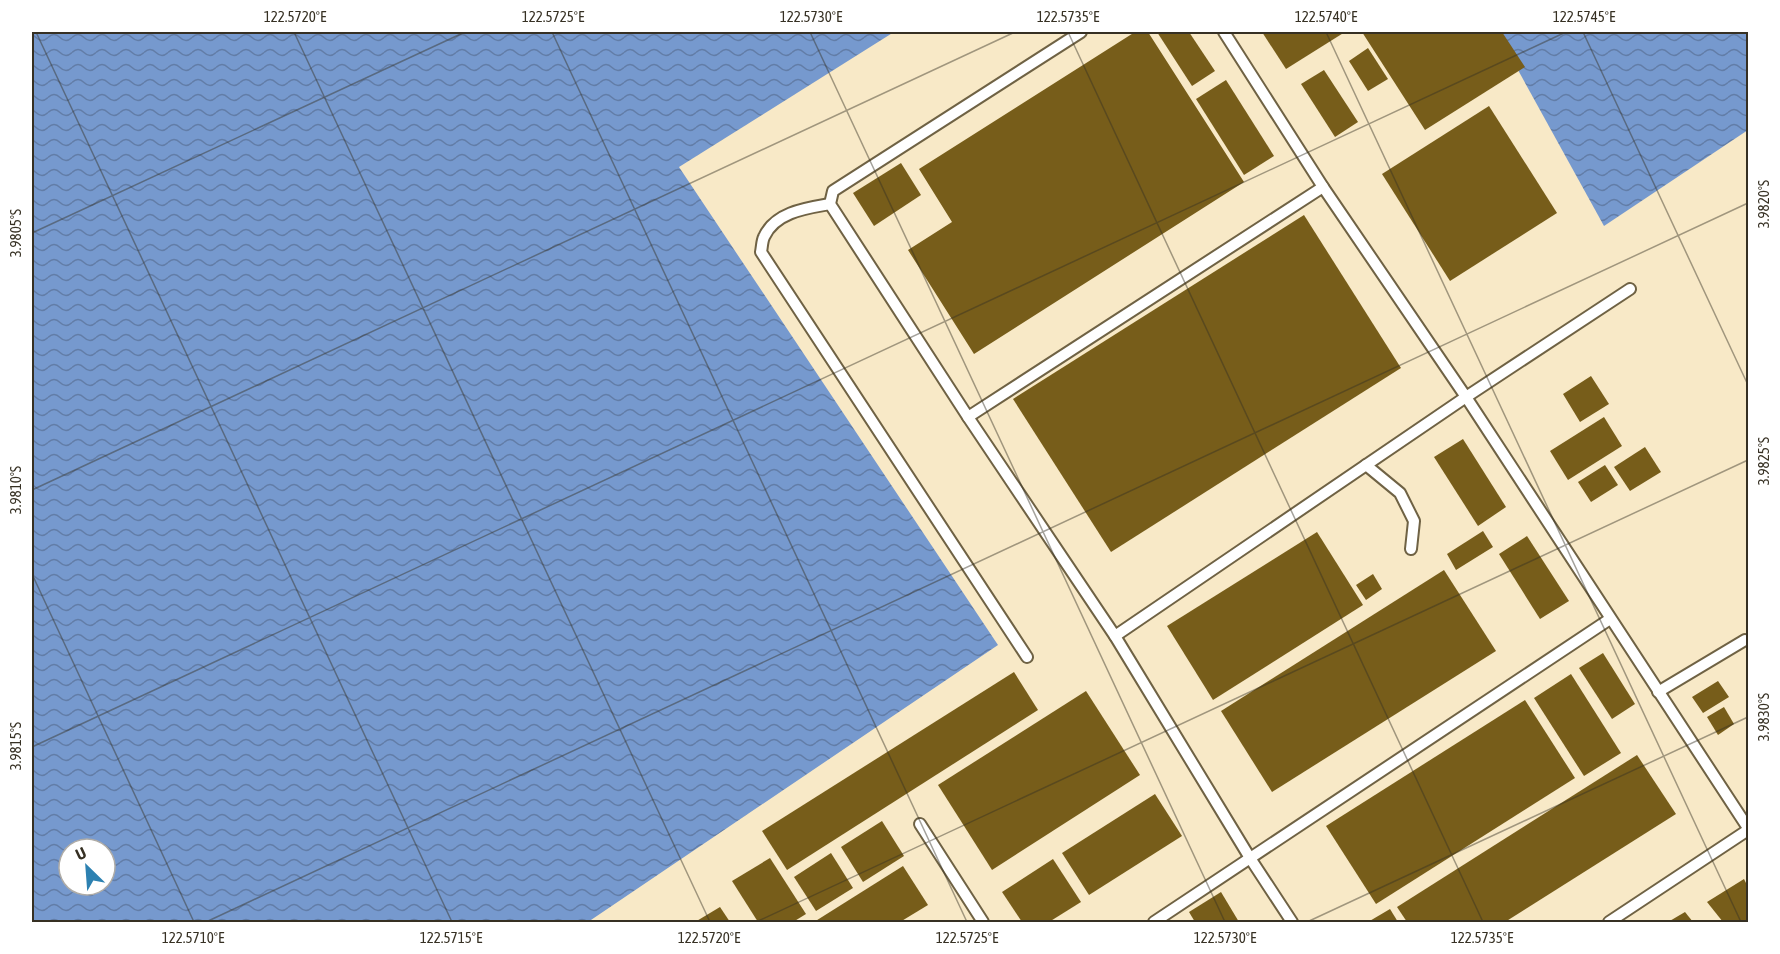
<svg xmlns="http://www.w3.org/2000/svg" width="1780" height="954" font-family="'Asap Condensed',sans-serif">
<defs>
<pattern id="water-waves" width="16" height="10" patternUnits="userSpaceOnUse" patternTransform="scale(1.5)"><rect width="16" height="10" fill="#7699ce"/><path d="M0 5q4-4 8 0t8 0" fill="none" stroke="#627da7"/></pattern>
</defs>
<rect width="100%" height="100%" fill="#f8e9c7"/>
<g fill="url(#water-waves)" fill-rule="evenodd">
<path d="M32,32H894L679,167L998,645L588,922H32ZM69,849H105V885H69Z"/>
<path d="M1497,32H1748V130L1604,226Z"/>
</g>
<g fill="#775d1a">
<path d="M1135,32H1148L1244,182L974,354L908,250L952,222L919,169Z"/>
<path d="M1157,32H1189L1215,71L1192,86Z"/>
<path d="M1262,32H1345L1286,69Z"/>
<path d="M1362,32H1502L1525,67L1425,130Z"/>
<path d="M1368,48L1388,79L1368,91L1349,61Z"/>
<path d="M1324,70L1358,122L1335,137L1301,84Z"/>
<path d="M1226,80L1274,156L1244,175L1196,99Z"/>
<path d="M1489,106L1557,213L1450,281L1382,174Z"/>
<path d="M901,163L921,195L874,226L853,193Z"/>
<path d="M1304,215L1401,368L1111,552L1013,399Z"/>
<path d="M1591,376L1609,404L1580,422L1563,394Z"/>
<path d="M1604,417L1622,446L1568,480L1550,451Z"/>
<path d="M1463,439L1506,507L1478,526L1434,457Z"/>
<path d="M1645,447L1661,472L1630,491L1614,467Z"/>
<path d="M1605,465L1618,485L1591,502L1578,482Z"/>
<path d="M1483,531L1493,547L1456,570L1447,554Z"/>
<path d="M1317,532L1363,605L1213,700L1167,626Z"/>
<path d="M1527,536L1569,601L1540,619L1499,554Z"/>
<path d="M1444,570L1496,651L1272,792L1221,711Z"/>
<path d="M1373,574L1382,589L1366,600L1356,585Z"/>
<path d="M1603,653L1635,704L1612,719L1579,668Z"/>
<path d="M1014,672L1038,710L787,870L762,831Z"/>
<path d="M1571,674L1621,753L1584,776L1534,698Z"/>
<path d="M1718,681L1729,697L1703,713L1692,697Z"/>
<path d="M1086,691L1140,775L992,870L938,785Z"/>
<path d="M1525,700L1575,778L1376,904L1326,826Z"/>
<path d="M1724,707L1734,724L1718,735L1707,717Z"/>
<path d="M1637,755L1676,814L1505,922H1407L1397,907Z"/>
<path d="M1155,794L1182,836L1089,895L1062,853Z"/>
<path d="M882,821L904,856L863,882L841,847Z"/>
<path d="M831,853L853,888L816,911L794,877Z"/>
<path d="M770,858L806,914L793,922H758L732,881Z"/>
<path d="M1053,859L1081,902L1049,922H1022L1002,892Z"/>
<path d="M903,866L928,905L900,922H814Z"/>
<path d="M1744,879L1748,887V922H1723L1707,902Z"/>
<path d="M1221,892L1239,922H1195L1189,912Z"/>
<path d="M720,907L730,922H695Z"/>
<path d="M1390,909L1398,922H1368Z"/>
<path d="M1685,912L1693,922H1668Z"/>
</g>
<g fill="none" stroke-linecap="round" stroke-linejoin="round">
<g stroke="#6f6244" stroke-width="14">
<g id="service">
<path d="M1081,32L833,191L830,204L968,417L1115,636L1250,858L1292,922"/>
<path d="M1224,32L1323,187L1466,397L1748,828"/>
<path d="M830,204C807,208 775,212 764,237C762,241 762,247 761,252L1027,657"/>
<path d="M968,417L1323,187"/>
<path d="M1366,465L1400,493L1414,521L1411,549"/>
<path d="M1115,636L1466,397L1630,289"/>
<path d="M1658,692L1745,640"/>
<path d="M920,824L983,922"/>
<path d="M1154,922L1610,619"/>
<path d="M1609,922L1748,830"/>
</g>
</g>
<use href="#service" stroke="#fff" stroke-width="10"/>
</g>
<path fill="none" stroke="#363023" stroke-width="1.5" stroke-opacity="0.45" d="M36,32L452,922M294,32L710,922M552,32L967,922M810,32L1225,922M1068,32L1483,922M1326,32L1741,922M1583,32L1748,385M32,233L465,32M32,490L1015,32M32,574L194,922M32,747L1566,32M206,922L1748,203M756,922L1748,460M1307,922L1748,717"/>
<rect width="1780" height="954" fill="none" stroke="#ffffff" stroke-width="66"/>
<g transform="translate(87 867) rotate(335)"><circle r="28" fill="#ffffff" stroke="#afaca7" stroke-width="1.5"/>
<path d="M0-4.5L10 22L0 15L-10 22Z" fill="#2d81b1"/>
<text y="-9" font-size="16" font-weight="bold" text-anchor="middle" fill="#363023">U</text>
</g>
<rect x="33" y="33" width="1714" height="888" fill="none" stroke="#363023" stroke-width="2"/>
<g font-size="15" text-anchor="middle" fill="#363023">
<text x="295" y="22">122.5720°E</text>
<text x="553" y="22">122.5725°E</text>
<text x="811" y="22">122.5730°E</text>
<text x="1068" y="22">122.5735°E</text>
<text x="1326" y="22">122.5740°E</text>
<text x="1584" y="22">122.5745°E</text>
<text transform="translate(1764 204) rotate(-90)" y="5">3.9820°S</text>
<text transform="translate(16 233) rotate(-90)" y="5">3.9805°S</text>
<text transform="translate(1764 461) rotate(-90)" y="5">3.9825°S</text>
<text transform="translate(16 490) rotate(-90)" y="5">3.9810°S</text>
<text transform="translate(1764 717) rotate(-90)" y="5">3.9830°S</text>
<text transform="translate(16 746) rotate(-90)" y="5">3.9815°S</text>
<text x="193" y="943">122.5710°E</text>
<text x="451" y="943">122.5715°E</text>
<text x="709" y="943">122.5720°E</text>
<text x="967" y="943">122.5725°E</text>
<text x="1225" y="943">122.5730°E</text>
<text x="1482" y="943">122.5735°E</text>
</g>
</svg>
